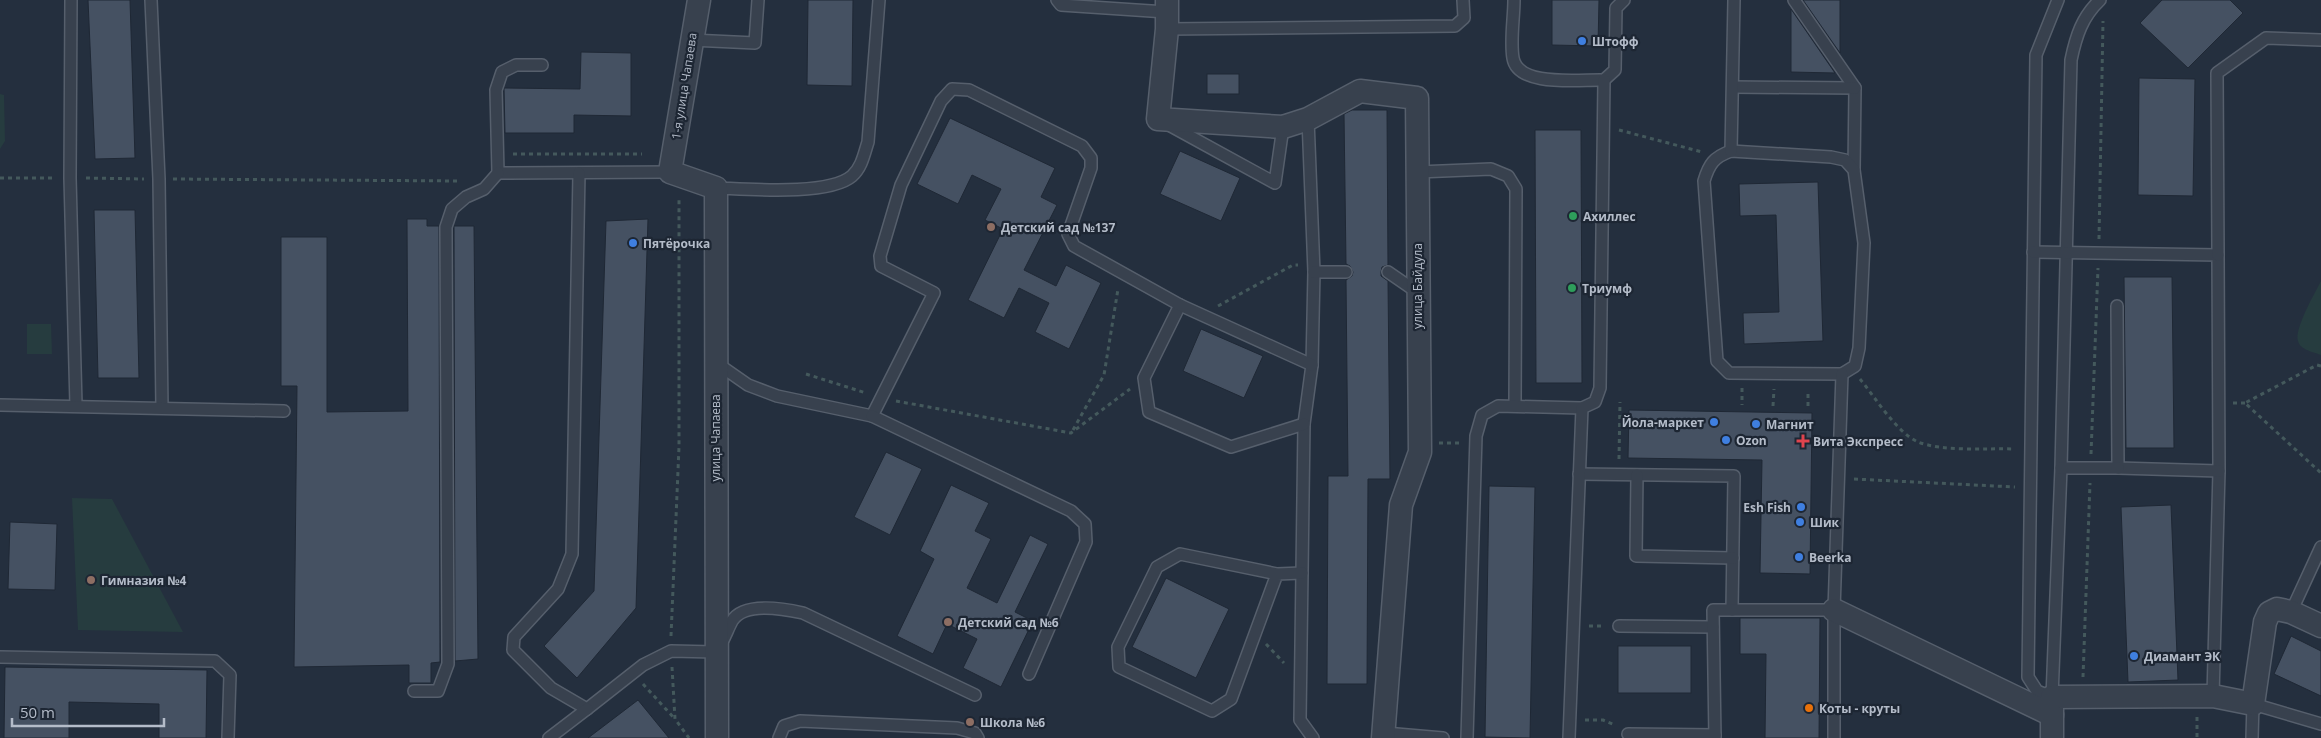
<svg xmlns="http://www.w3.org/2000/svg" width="2321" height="738" font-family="'Open Sans',sans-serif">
<rect width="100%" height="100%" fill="#242f3e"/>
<g fill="#263c3f">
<path d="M0,94L4,95L5,141L0,149Z"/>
<path d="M2321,281V355C2314,352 2300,350 2298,341C2294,329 2315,293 2321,281Z"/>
<path d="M27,324H51L52,354H27Z"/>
<path d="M72,498L112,499L183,632L78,630Z"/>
</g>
<g fill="#455162" stroke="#1f2835">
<path d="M88,0H130L135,158L95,159Z"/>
<path d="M808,0H853L852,86L807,85Z"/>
<path d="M1552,0H1599L1598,46L1552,45Z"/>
<path d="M1803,0H1840V53Z"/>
<path d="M2162,0H2230L2243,13L2188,68L2140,23Z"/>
<path d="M1791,9L1835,73L1791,72Z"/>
<path d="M581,52L631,53V116L574,115V133H505L504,88L580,89Z"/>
<rect x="1207" y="74" width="32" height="20"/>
<path d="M2139,78L2195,79L2193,196L2138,195Z"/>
<path d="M1352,110H1387L1388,265L1382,267L1381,272V276L1388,281L1390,479H1368L1367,684H1327L1328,476H1348L1346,280L1352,276L1353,272L1350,266L1346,264L1344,114Z"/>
<path d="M950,118L1055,168L1041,197L1057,205L1024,270L1056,286L1066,265L1101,283L1069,349L1035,332L1049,303L1019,288L1004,318L968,300L1003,229L985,220L1001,189L972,175L958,204L917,184Z"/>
<path d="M1535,130H1581L1582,383H1536Z"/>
<path d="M1180,151L1240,178L1221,221L1160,194Z"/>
<path d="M1818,182L1823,341L1744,344L1743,313L1779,312L1776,215L1740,216L1739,184Z"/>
<path d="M94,210H135L139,378H98Z"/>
<path d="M407,219H427V226H439L440,662L431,663V683H409V665L294,667L297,386H281V237H327V412L408,411Z"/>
<path d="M648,219L636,608L577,678L544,646L594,591L606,221Z"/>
<path d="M454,226H474L478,659L455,661Z"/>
<path d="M2124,277H2172L2174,448H2126Z"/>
<path d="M1201,329L1263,356L1244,398L1183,371Z"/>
<path d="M1629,410L1812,413L1810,574L1760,573L1762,460L1628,458Z"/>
<path d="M886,452L922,469L890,535L854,517Z"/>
<path d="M951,485L989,503L975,531L991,539L967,588L997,603L1030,535L1048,544L1015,612L1033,621L1001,687L963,668L977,639L947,624L933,654L897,636L934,559L920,551Z"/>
<path d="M1489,486L1535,487L1530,738L1485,737Z"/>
<path d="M2171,505L2178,680L2128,682L2121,507Z"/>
<path d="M10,522L57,524L55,590L8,589Z"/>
<path d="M1166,578L1229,609L1196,678L1132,647Z"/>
<path d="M1740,618H1820L1819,738H1765L1766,654H1740Z"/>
<path d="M2291,636L2321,651V696L2274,674Z"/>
<rect x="1618" y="646" width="73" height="47"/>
<path d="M5,667L207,670L206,738H159V704L69,702V738H4Z"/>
<path d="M638,700L669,738H588Z"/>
</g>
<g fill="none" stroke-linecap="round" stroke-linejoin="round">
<g stroke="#565f6c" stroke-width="14">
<g id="lane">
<path d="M71,0L70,178L76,405"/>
<path d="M151,0L159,179L162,408"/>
<path d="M1057,0L1061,5L1166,12"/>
<path d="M1514,0C1514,18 1510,40 1513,58C1518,88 1581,79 1604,80L1615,70L1616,8L1624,0"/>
<path d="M1794,0L1855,88L1854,170"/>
<path d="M2058,0L2036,55L2028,677L2037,691L2052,697L2061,468L2071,60C2076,36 2082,17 2100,0"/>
<path d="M1167,29L1455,26L1464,18L1463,0"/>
<path d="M691,40L755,43L758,0"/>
<path d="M542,65H516L502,72L496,90L498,173L670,172"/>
<path d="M1733,87L1855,88"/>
<path d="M1308,119L1314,272L1312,365L1304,424L1300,720L1313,738"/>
<path d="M1169,125L1275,183L1283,127"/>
<path d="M1731,151L1831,157L1845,160L1854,170L1864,243L1859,348L1855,366L1842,374L1729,373L1717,361L1704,181C1709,164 1714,157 1731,151Z"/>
<path d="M1731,151L1734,0"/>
<path d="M1418,172L1491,169L1508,176L1516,189L1515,405"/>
<path d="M579,173L572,554L558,589L514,637L513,650L551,688L587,709L643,665L671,651L715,652C724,642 726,632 732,621C744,601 785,609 803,613L975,695"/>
<path d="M716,188C747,189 829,196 852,176C862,167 864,154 868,142L879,0"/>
<path d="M2033,252L2218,255L2219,471L2213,696"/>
<path d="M2218,255L2217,73L2266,38L2321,40"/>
<path d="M1314,272H1346"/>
<path d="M1388,272L1417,292"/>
<path d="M1180,305L1144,378L1149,412L1231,447L1304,424"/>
<path d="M2117,306L2118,468L2219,471"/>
<path d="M715,362L748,385L777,396L872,416L934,293L881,266L880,256L901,185L941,101L952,89L969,90L1082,146L1091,158V168L1068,234L1074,246L1180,305L1312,365"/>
<path d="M0,405L284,411"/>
<path d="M872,416L1071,511L1085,524L1086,542L1029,674"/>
<path d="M2061,468H2118"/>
<path d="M1579,474L1734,476L1732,610"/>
<path d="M1637,475L1636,556L1733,558"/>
<path d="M1277,574L1231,699L1212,711L1119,667L1118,647L1157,567L1180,554L1277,574L1302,573"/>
<path d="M1834,610L1842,374"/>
<path d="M2291,612L2321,547"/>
<path d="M1619,626L1713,627"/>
<path d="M0,657L215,661L230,675L228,738"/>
<path d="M414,691H438L448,664L446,227L452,209L466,197L484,189L498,173"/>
<path d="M1385,733L1443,738"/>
<path d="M1628,734L1715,735"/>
<path d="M549,738L587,709"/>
<path d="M779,738L784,726L800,721L957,728L975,733L978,738"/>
<path d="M1467,738L1476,436L1482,415L1498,406L1582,408"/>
<path d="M1569,738L1582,408L1595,402L1600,388L1604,80"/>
<path d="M1715,738L1713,610H1834V738"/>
<path d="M2252,738L2253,704L2321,724"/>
</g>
</g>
<g stroke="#565f6c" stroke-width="25">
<g id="street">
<path d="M699,0L670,172L716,188L717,738"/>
<path d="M1167,0V29L1158,119L1283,127L1308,119L1360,91L1417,98L1420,452L1401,505L1383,738"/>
<path d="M1834,610L2052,715"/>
<path d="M2052,738V697L2213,696L2253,704L2265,622L2269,613L2277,609L2291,612L2321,626"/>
</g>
</g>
<g stroke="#44595c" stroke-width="3" stroke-dasharray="4 4" stroke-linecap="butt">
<path d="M1619,130L1702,152"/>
<path d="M513,154H642"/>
<path d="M0,178H54"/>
<path d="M86,178L144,179"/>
<path d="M173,179L459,181"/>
<path d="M2099,239L2103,21"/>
<path d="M1218,306L1293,265H1298"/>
<path d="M2321,366L2317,365L2245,403L2321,473"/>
<path d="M806,374L866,393"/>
<path d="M1860,379C1875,397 1896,432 1918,442C1944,452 1987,448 2015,449"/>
<path d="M1742,388V405"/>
<path d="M896,401L1071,433L1130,389"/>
<path d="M2233,403H2245"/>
<path d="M1773,406L1774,389"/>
<path d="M1808,406V390"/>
<path d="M1073,430L1104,375L1118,289"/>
<path d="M1439,443H1460"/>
<path d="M2091,454L2098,268"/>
<path d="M1619,459L1620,402"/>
<path d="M1854,479L2015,487"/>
<path d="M1589,626H1605"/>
<path d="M671,636L679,447V198"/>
<path d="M1266,644L1284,663"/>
<path d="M672,667L675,719L689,738"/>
<path d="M2083,677L2090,483"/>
<path d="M643,684L674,718"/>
<path d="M2197,717V738"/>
<path d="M1585,720H1603L1615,725"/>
</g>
<use href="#lane" stroke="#38414e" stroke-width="11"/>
<use href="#street" stroke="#38414e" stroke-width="22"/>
</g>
<g fill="#3f7fe0" stroke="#1d2633" stroke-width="2">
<circle cx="1582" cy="41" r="5"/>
<circle cx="633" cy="243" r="5"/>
<circle cx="1714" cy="422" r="5"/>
<circle cx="1756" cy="424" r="5"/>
<circle cx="1726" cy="440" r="5"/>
<circle cx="1801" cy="507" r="5"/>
<circle cx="1800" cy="522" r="5"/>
<circle cx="1799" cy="557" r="5"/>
<circle cx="2134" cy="656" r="5"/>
</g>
<g fill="#2e9e5b" stroke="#1d2633" stroke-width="2">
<circle cx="1573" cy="216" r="5"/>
<circle cx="1572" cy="288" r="5"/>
</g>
<g fill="#8d6e63" stroke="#1d2633" stroke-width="2">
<circle cx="991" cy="227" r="5"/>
<circle cx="91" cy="580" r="5"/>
<circle cx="948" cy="622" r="5"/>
<circle cx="970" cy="722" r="5"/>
</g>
<path fill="#e0444e" stroke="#1d2633" stroke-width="2" d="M1800.5 433.5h5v5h5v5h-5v5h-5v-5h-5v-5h5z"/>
<circle fill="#e8710a" stroke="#1d2633" stroke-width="2" cx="1809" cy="708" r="5"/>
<g text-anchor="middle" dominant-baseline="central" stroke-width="4.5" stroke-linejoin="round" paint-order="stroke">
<g font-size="12" font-weight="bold" fill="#b4bcc9" stroke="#1d2633" text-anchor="start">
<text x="1592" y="41">Штофф</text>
<text x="1583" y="216">Ахиллес</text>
<text x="1001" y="227">Детский сад №137</text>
<text x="643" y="243">Пятёрочка</text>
<text x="1582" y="288">Триумф</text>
<text x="1704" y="422" text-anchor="end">Йола-маркет</text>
<text x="1766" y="424">Магнит</text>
<text x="1736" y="440">Ozon</text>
<text x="1813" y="441">Вита Экспресс</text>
<text x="1791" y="507" text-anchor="end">Esh Fish</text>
<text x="1810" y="522">Шик</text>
<text x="1809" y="557">Beerka</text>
<text x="101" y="580">Гимназия №4</text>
<text x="958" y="622">Детский сад №6</text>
<text x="2144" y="656">Диамант ЭК</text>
<text x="1819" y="708">Коты - круты</text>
<text x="980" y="722">Школа №6</text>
</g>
<g font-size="12" fill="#b4bcc9" stroke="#1d2633">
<text transform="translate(684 86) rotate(-81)">1-я улица Чапаева</text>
<text transform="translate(1417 286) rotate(-90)">улица Байдула</text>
<text transform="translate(715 438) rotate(-90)">улица Чапаева</text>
</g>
</g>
<path d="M12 718v8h152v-8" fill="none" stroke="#b4bcc9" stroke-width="2.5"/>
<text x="20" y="718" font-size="15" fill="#b4bcc9" stroke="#1d2633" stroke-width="4" paint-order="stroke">50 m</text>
</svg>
